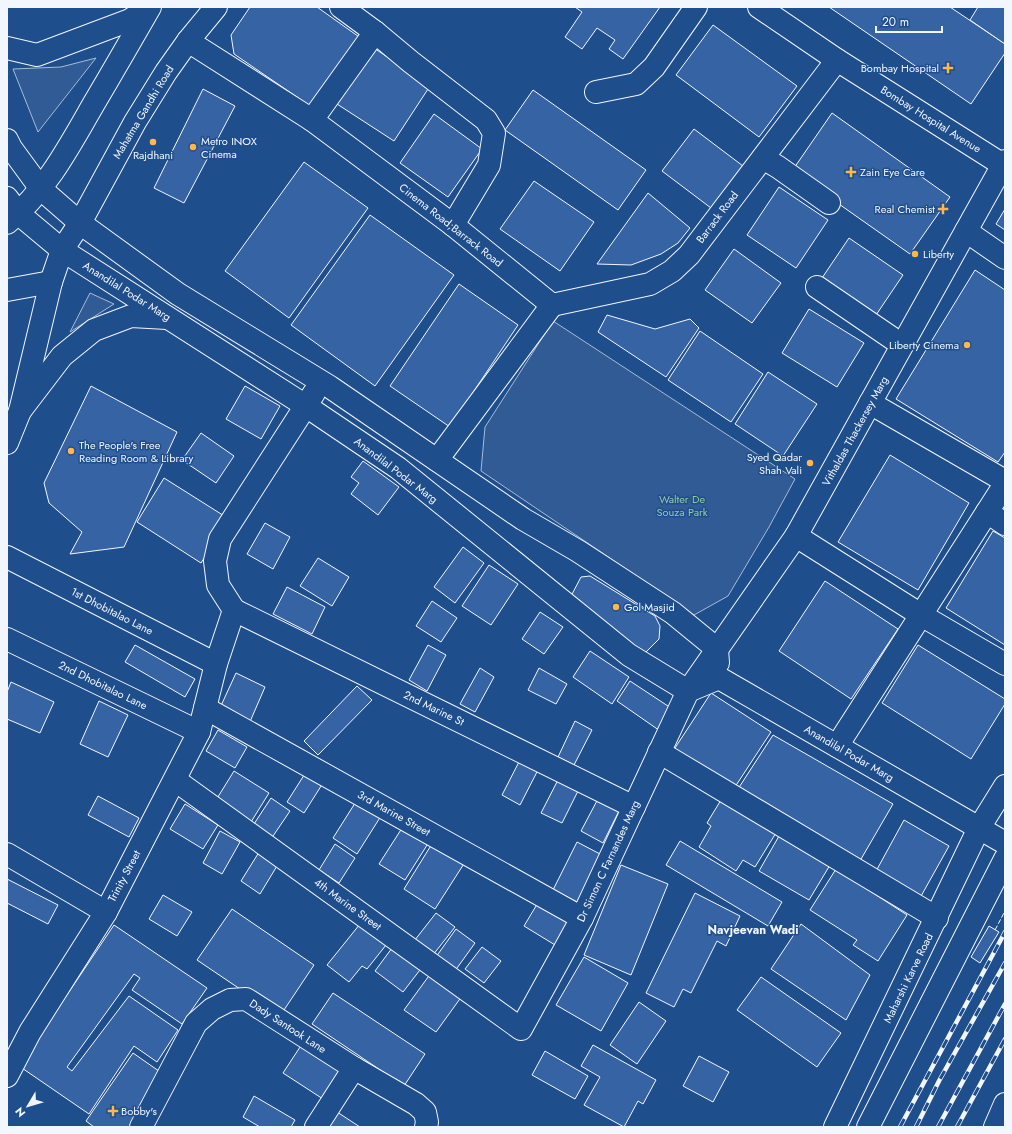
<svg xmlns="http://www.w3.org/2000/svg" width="1012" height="1134" font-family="Jost,sans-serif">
<rect width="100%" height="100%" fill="#1f4e8c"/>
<g fill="#305b95" stroke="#a8bbd7">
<path d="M96,58L38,132L13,69L61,67Z"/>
<path d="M90,293L114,304L70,332Z"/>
<path d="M553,321L795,479L769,527L728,596L694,615L481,471L485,427Z"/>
</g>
<g fill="#3563a3" stroke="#f2f6ff">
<path d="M250,7H317L362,39L313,108L234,54L231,35Z"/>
<path d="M575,7H660L623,59L609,49L615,40L597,28L582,49L565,37L582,12Z"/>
<path d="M829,7H950L1005,44V53L971,104Z"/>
<path d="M978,7H1005V44L970,20Z"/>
<path d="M713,25L797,86L759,137L676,75Z"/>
<path d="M374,48L430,86L394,141L337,104Z"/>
<path d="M203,89L235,106L184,203L154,188Z"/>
<path d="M533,90L646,170L618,210L505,130Z"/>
<path d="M832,113L950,197L910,254L792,171Z"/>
<path d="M434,114L482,149L448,197L400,163Z"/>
<path d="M694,129L743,166L711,208L662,171Z"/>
<path d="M304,162L368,208L289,318L225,271Z"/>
<path d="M534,181L594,222L560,271L500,229Z"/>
<path d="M779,187L828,220L796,268L747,235Z"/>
<path d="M648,193L690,228L678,243L661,254L631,265L597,264Z"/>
<path d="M1005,209V230L996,224Z"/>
<path d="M370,215L454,275L375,386L291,325Z"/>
<path d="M849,238L903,275L874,318L820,281Z"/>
<path d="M734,249L781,283L752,323L705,290Z"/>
<path d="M975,270L1005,290V452L998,462L896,399Z"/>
<path d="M459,284L518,325L450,427L390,386Z"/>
<path d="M809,309L864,343L837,387L782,353Z"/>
<path d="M607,315L655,329L690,319L699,328L666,377L598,332Z"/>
<path d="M700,331L763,374L731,422L668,380Z"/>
<path d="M768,372L817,404L783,456L735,424Z"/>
<path d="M91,386L177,432L124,547L70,554L82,532L49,503L44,483Z"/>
<path d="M245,386L280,406L261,439L226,419Z"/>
<path d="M201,433L234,456L216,483L182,460Z"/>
<path d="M890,455L969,503L918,590L838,542Z"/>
<path d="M363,461L399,487L378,515L351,494L359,483L351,477Z"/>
<path d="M164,478L229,519L201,563L137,522Z"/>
<path d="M265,523L290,537L273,569L247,554Z"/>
<path d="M993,531L1005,538V645L946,608Z"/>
<path d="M463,547L484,563L455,603L434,587Z"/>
<path d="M318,558L349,577L332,606L300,586Z"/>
<path d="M489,565L518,584L491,625L462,606Z"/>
<path d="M590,576L655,616L660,626L659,639L646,652L634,651L570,598L581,577Z"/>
<path d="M825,581L898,629L851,699L779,651Z"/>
<path d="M287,587L325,607L312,634L273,614Z"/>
<path d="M432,601L457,618L441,642L416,626Z"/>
<path d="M540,612L563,627L544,654L522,639Z"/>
<path d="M135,645L195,679L185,697L125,662Z"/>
<path d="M428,645L446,655L427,691L409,680Z"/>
<path d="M918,645L1005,699V704L971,759L882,703Z"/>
<path d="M590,651L629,677L612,704L573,677Z"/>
<path d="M480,668L494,677L475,712L460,704Z"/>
<path d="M539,668L567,684L556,704L528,690Z"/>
<path d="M236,673L265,687L249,724L219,710Z"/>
<path d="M630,681L677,712L663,733L617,701Z"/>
<path d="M11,682L54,702L40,733L7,719V692Z"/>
<path d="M357,686L372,700L318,755L304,741Z"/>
<path d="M711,693L771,732L733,790L673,751Z"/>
<path d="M99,701L128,715L108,757L80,744Z"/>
<path d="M575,721L592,730L574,765L558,757Z"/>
<path d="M218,730L247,747L235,768L206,751Z"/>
<path d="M773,735L893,804L857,866L736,792Z"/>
<path d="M521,758L539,768L520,805L502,795Z"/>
<path d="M234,771L269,793L251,822L216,800Z"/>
<path d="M306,772L323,783L304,813L287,802Z"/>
<path d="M559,778L579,789L562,823L541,813Z"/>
<path d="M600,795L621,807L603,843L581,831Z"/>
<path d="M724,795L779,828L755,867L743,860L736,871L699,847L711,826L707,823Z"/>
<path d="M98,796L139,818L129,837L88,815Z"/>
<path d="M271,798L290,811L271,839L252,827Z"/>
<path d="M357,800L381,816L357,854L333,838Z"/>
<path d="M185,804L218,825L203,849L170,829Z"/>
<path d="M904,820L949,846L920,898L875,873Z"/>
<path d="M404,825L429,842L405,880L379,864Z"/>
<path d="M220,831L240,842L222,874L203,863Z"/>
<path d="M779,836L830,865L809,900L759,871Z"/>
<path d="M435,839L467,859L435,909L404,889Z"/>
<path d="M680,841L782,902L768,926L666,865Z"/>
<path d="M577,842L602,855L577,902L553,890Z"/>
<path d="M335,844L355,858L339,883L319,870Z"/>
<path d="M261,849L280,861L260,894L241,881Z"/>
<path d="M621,865L668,884L631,975L584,955Z"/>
<path d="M836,869L907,915L878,961L853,945L857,940L810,910Z"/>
<path d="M7,879L58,905L48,924L7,903Z"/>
<path d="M695,893L740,916L726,946L717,941L691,993L683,989L674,1007L646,993Z"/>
<path d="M163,895L192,912L177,936L149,919Z"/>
<path d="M539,901L575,923L560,948L524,926Z"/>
<path d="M232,909L314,965L280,1016L197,960Z"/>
<path d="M436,913L455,927L429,960L411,945Z"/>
<path d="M364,919L390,940L367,969L362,966L349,982L327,965Z"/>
<path d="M801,924L870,975L846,1020L771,969Z"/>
<path d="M114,925L207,988L182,1024L132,990L140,978L134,974L67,1067L72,1071L129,996L178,1030L157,1062L134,1046L89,1114L19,1066Z"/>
<path d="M989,926L999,932L980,963L971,957Z"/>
<path d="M456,929L475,943L452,975L433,961Z"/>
<path d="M395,944L423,966L403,992L375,971Z"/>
<path d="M482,947L501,961L484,983L465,969Z"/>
<path d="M584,957L628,983L601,1031L556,1005Z"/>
<path d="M431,973L462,996L436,1032L404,1010Z"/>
<path d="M761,977L841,1033L817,1067L737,1010Z"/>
<path d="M333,993L425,1054L404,1086L312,1024Z"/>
<path d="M639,1002L666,1021L637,1064L610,1045Z"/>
<path d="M304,1041L344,1067L323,1099L283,1073Z"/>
<path d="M593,1045L656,1080L643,1104L638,1101L624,1127L584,1105L600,1077L581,1066Z"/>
<path d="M545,1051L588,1076L575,1099L532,1075Z"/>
<path d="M133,1053L166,1076L131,1127H94L86,1121Z"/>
<path d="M699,1056L729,1072L713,1102L683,1086Z"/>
<path d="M254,1096L295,1120L291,1127H260L243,1117Z"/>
<path d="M334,1110L360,1127H323Z"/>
</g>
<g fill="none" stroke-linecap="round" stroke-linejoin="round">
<g stroke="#f2f6ff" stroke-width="24">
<g id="minor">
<path d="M341,7L375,32L411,62L486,120L494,133L489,165L453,225"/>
<path d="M759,7L837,60L1003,165"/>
<path d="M188,41L312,120L453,225L552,305"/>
<path d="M596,92L636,84L654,67L696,7"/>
<path d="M312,120L375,32"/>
<path d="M763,158L778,167L829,203"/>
<path d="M80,223L178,294L330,387L523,519L578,551L673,613L717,649L718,663"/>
<path d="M966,231L1005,258"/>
<path d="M62,250L306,406L398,468L629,655L688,691L719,678"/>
<path d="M817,287L902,345"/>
<path d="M552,305L650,284L672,271L689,255L837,60"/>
<path d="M870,403L1005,481"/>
<path d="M20,411L62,356L94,330L131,316L167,318"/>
<path d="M437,460L552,305"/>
<path d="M987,512L1005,524"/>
<path d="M796,536L921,615L1005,664"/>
<path d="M7,557L216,664"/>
<path d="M234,610L634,807"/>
<path d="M7,639L199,732"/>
<path d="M719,678L979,828"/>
<path d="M205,708L582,918"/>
<path d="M837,746L1005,484"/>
<path d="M659,752L937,918"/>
<path d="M175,780L521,1029L582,918L688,691L796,536L1005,161"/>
<path d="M7,854L106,912"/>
<path d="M7,1076L30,1032L106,912L199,732L216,664L234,610L218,585L215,561L220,539L314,393"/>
<path d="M141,1127L196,1023L212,1009L230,1000L246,999L354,1068L416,1104L425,1112L427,1122L426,1127"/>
<path d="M316,1127L354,1068"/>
<path d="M995,1127L1005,1104"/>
</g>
</g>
<g stroke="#f2f6ff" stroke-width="24">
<g id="major">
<path d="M7,48L37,55L130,20L149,7"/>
<path d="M7,140L11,148L41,189L80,223"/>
<path d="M7,198L19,214L62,250"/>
<path d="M7,223C45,192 69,147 93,105C112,73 131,40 150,7"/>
<path d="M7,290L51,282"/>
<path d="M7,443L20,411L51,282L62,250L80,223L135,122L166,72L188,41L216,7"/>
<path d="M979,828L1005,843"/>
<path d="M835,1127L979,828L1005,786"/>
<path d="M868,1127L1005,859"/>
</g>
</g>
<use href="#minor" stroke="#1f4e8c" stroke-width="22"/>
<use href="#major" stroke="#1f4e8c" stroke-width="22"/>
<g stroke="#f2f6ff" stroke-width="4.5">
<g id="rail">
<path d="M900,1127L1005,932"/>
<path d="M916,1127L939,1081L1005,963"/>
<path d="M938,1127L1005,1004"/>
<path d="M957,1127L1005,1039"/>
</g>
</g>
<use href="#rail" stroke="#1f4e8c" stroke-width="3" stroke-dasharray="9" stroke-linecap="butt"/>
<path stroke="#f2f6ff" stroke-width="1" stroke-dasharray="5 2" stroke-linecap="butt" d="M995,930L1005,911"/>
</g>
<g fill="#ffb74d" stroke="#1f4e8c" stroke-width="1.5">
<path d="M946 62h4v4h4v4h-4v4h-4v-4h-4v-4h4z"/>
<circle cx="153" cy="142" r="4"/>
<circle cx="193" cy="147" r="4"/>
<path d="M849 166h4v4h4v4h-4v4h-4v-4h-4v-4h4z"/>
<path d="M941 203h4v4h4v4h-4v4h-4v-4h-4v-4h4z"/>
<circle cx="915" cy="254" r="4"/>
<circle cx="967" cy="345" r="4"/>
<circle cx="71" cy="451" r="4"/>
<circle cx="810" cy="463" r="4"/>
<circle cx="616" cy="607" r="4"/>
<path d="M111 1105h4v4h4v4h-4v4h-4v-4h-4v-4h4z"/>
</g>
<g text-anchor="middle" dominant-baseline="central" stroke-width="3" stroke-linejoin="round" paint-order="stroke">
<g font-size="11" fill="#f2f6ff" stroke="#1f4e8c" text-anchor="start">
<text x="939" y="68" text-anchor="end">Bombay Hospital</text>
<text x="201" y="141">Metro INOX<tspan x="201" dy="13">Cinema</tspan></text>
<text x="153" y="155" text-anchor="middle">Rajdhani</text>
<text x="860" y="172">Zain Eye Care</text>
<text x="935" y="209" text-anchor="end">Real Chemist</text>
<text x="923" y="254">Liberty</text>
<text x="959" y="345" text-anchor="end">Liberty Cinema</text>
<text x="79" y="445">The People's Free<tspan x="79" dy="13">Reading Room &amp; Library</tspan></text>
<text x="802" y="457" text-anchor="end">Syed Qadar<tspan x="802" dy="13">Shah Vali</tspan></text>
<text x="624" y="607">Gol Masjid</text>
<text x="121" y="1111">Bobby's</text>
</g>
<g font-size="11" fill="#f2f6ff" stroke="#1f4e8c">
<text transform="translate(143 112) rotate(-59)">Mahatma Gandhi Road</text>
<text transform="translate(931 119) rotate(32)">Bombay Hospital Avenue</text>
<text transform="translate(717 217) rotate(-53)">Barrack Road</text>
<text transform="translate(451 225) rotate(38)">Cinema Road;Barrack Road</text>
<text transform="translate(127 291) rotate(32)">Anandilal Podar Marg</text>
<text transform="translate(855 431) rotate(-61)">Vithaldas Thackersey Marg</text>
<text transform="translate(396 470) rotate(37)">Anandilal Podar Marg</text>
<text transform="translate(112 611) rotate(27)">1st Dhobitalao Lane</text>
<text transform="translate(103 685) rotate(26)">2nd Dhobitalao Lane</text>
<text transform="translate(434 708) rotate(26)">2nd Marine St</text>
<text transform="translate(849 753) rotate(30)">Anandilal Podar Marg</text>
<text transform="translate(394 813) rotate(29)">3rd Marine Street</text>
<text transform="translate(608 861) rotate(-65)">Dr Simon C Farnandes Marg</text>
<text transform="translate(124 876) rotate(-62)">Trinity Street</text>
<text transform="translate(348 904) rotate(36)">4th Marine Street</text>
<text transform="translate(908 978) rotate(-64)">Maharshi Karve Road</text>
<text transform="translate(288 1026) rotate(33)">Dady Santook Lane</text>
</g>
<g font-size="11" fill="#97c8a6" stroke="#1f4e8c">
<text x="682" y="499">Walter De<tspan x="682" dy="13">Souza Park</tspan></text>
</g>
<g font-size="12" font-weight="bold" fill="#f2f6ff" stroke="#1f4e8c">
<text x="753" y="930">Navjeevan Wadi</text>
</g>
</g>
<rect width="1012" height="1134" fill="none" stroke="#f2f6ff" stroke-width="16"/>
<g transform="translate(28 1106) rotate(232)" stroke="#1f4e8c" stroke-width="3" paint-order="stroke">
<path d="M0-3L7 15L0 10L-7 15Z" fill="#f2f6ff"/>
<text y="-6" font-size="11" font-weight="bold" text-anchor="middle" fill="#f2f6ff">N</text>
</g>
<path d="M876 26v6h66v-6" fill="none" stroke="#f2f6ff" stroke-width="2"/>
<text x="882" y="26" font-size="12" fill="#f2f6ff" stroke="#1f4e8c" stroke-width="3" paint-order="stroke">20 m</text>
</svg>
